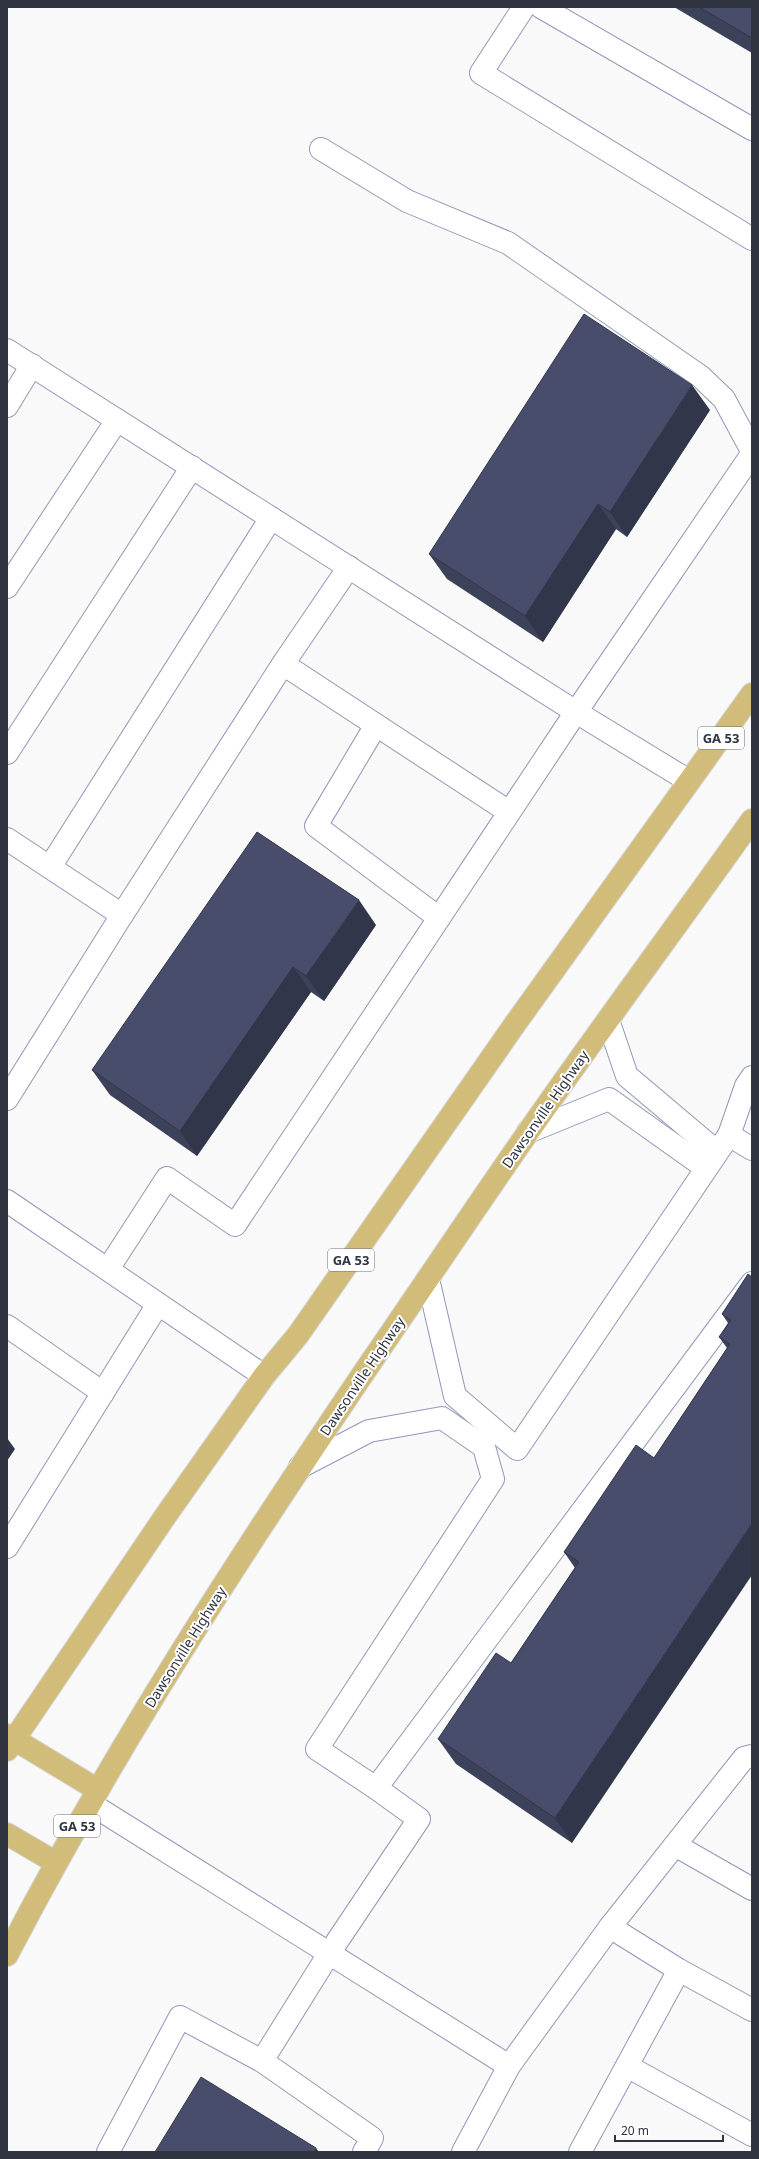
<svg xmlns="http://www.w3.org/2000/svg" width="759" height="2159" font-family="'Noto Sans',sans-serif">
<rect width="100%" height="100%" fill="#f9f9f9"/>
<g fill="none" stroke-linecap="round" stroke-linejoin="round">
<g stroke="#9198b8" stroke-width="24">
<g id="minor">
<path d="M524,7L481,73L752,239"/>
<path d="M541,7L752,129"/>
<path d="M321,149L407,201L508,243L700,376L724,399L752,451"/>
<path d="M7,350L576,712L689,781"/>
<path d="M7,406L32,365"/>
<path d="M7,587L117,420"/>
<path d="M283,664L509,812"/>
<path d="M376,725L316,826L439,918"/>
<path d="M7,753L192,467"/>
<path d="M7,839L122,915L283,664L349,567"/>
<path d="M50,867L271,518"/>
<path d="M608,1020L627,1076L717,1152"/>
<path d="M7,1099L122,915"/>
<path d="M528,1132L609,1099L706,1168"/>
<path d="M729,1135L746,1086L752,1077"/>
<path d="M7,1201L264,1376"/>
<path d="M108,1269L167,1178L235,1225L576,712L752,454"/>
<path d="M428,1279L455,1396L517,1449L729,1135L752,1149"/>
<path d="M7,1326L103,1393"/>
<path d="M300,1467L369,1431L442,1418L484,1447L493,1479L317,1749L376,1788L752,1283"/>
<path d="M7,1547L158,1304"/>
<path d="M91,1804L509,2066"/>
<path d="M675,1845L752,1889"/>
<path d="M610,1927L679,1970L752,2010"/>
<path d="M627,2066L752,2135"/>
<path d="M108,2152L180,2017L262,2061"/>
<path d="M364,2152L372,2138L262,2061L330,1952L419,1819L376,1788"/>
<path d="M463,2152L509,2066L610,1927L744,1758L752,1756"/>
<path d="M580,2152L679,1970"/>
</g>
</g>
<g stroke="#d6d6d9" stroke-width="24">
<g id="major">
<path d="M7,1735L98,1790"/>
<path d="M7,1750L164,1518L264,1376L298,1335L515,1024L752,694"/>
<path d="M7,1834L55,1862"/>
<path d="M7,1955C114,1749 241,1554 371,1362C424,1285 476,1207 529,1131C602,1026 678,924 752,820"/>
</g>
</g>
<use href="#minor" stroke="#fff" stroke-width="22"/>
<use href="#major" stroke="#d1bd79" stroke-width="22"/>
</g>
<g fill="#3d425b">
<path d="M674,7H752V53Z"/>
<path d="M710,410L627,537L616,529L543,642L447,579L429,554Z"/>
<path d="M376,925L324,1001L311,992L197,1156L110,1095L92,1070Z"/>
<path d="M752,1277L572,1843L456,1764L438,1739L511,1663L575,1568L564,1552L654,1458L727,1348L719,1337L728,1323L722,1314Z"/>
</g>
<g fill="#32364a">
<path d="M692,385L710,410L627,537L610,512Z"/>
<path d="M598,504L616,529L543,642L525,616Z"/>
<path d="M359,900L376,925L324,1001L306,976Z"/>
<path d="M293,967L311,992L197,1156L180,1131Z"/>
<path d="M7,1438L15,1449L7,1461Z"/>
<path d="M752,1523V1575L572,1843L555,1818Z"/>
<path d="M316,2148L319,2152H314Z"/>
</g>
<g fill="#474d6a" stroke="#32364a">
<path d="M699,7H752V38Z"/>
<path d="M584,314L692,385L610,512L598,504L525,616L429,554Z"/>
<path d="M257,832L359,900L306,976L293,967L180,1131L92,1070Z"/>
<path d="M748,1274L752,1277V1523L555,1818L438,1739L496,1653L511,1663L579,1562L564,1552L636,1445L654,1458L730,1344L719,1337L731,1320L722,1314Z"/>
<path d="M201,2077L316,2148L314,2152H155Z"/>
</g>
<g text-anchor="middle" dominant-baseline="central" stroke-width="4" stroke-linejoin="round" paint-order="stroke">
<g fill="#fff" stroke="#6e7079" stroke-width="1">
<rect x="698" y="727" width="46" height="22" rx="3"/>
<rect x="328" y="1249" width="46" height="22" rx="3"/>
<rect x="54" y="1815" width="46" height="22" rx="3"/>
</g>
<g font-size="13" font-weight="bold" fill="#303340">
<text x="721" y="738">GA 53</text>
<text x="351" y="1260">GA 53</text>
<text x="77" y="1826">GA 53</text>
</g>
<g font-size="14" fill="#303340" stroke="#fff">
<text transform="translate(545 1109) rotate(-55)">Dawsonville Highway</text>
<text transform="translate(362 1376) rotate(-56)">Dawsonville Highway</text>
<text transform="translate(185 1647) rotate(-58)">Dawsonville Highway</text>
</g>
</g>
<rect width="759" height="2159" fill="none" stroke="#303340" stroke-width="16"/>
<path d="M615 2135v6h108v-6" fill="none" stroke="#303340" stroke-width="2"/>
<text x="621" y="2135" font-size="12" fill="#303340" stroke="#ffffff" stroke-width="3" paint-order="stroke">20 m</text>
</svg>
